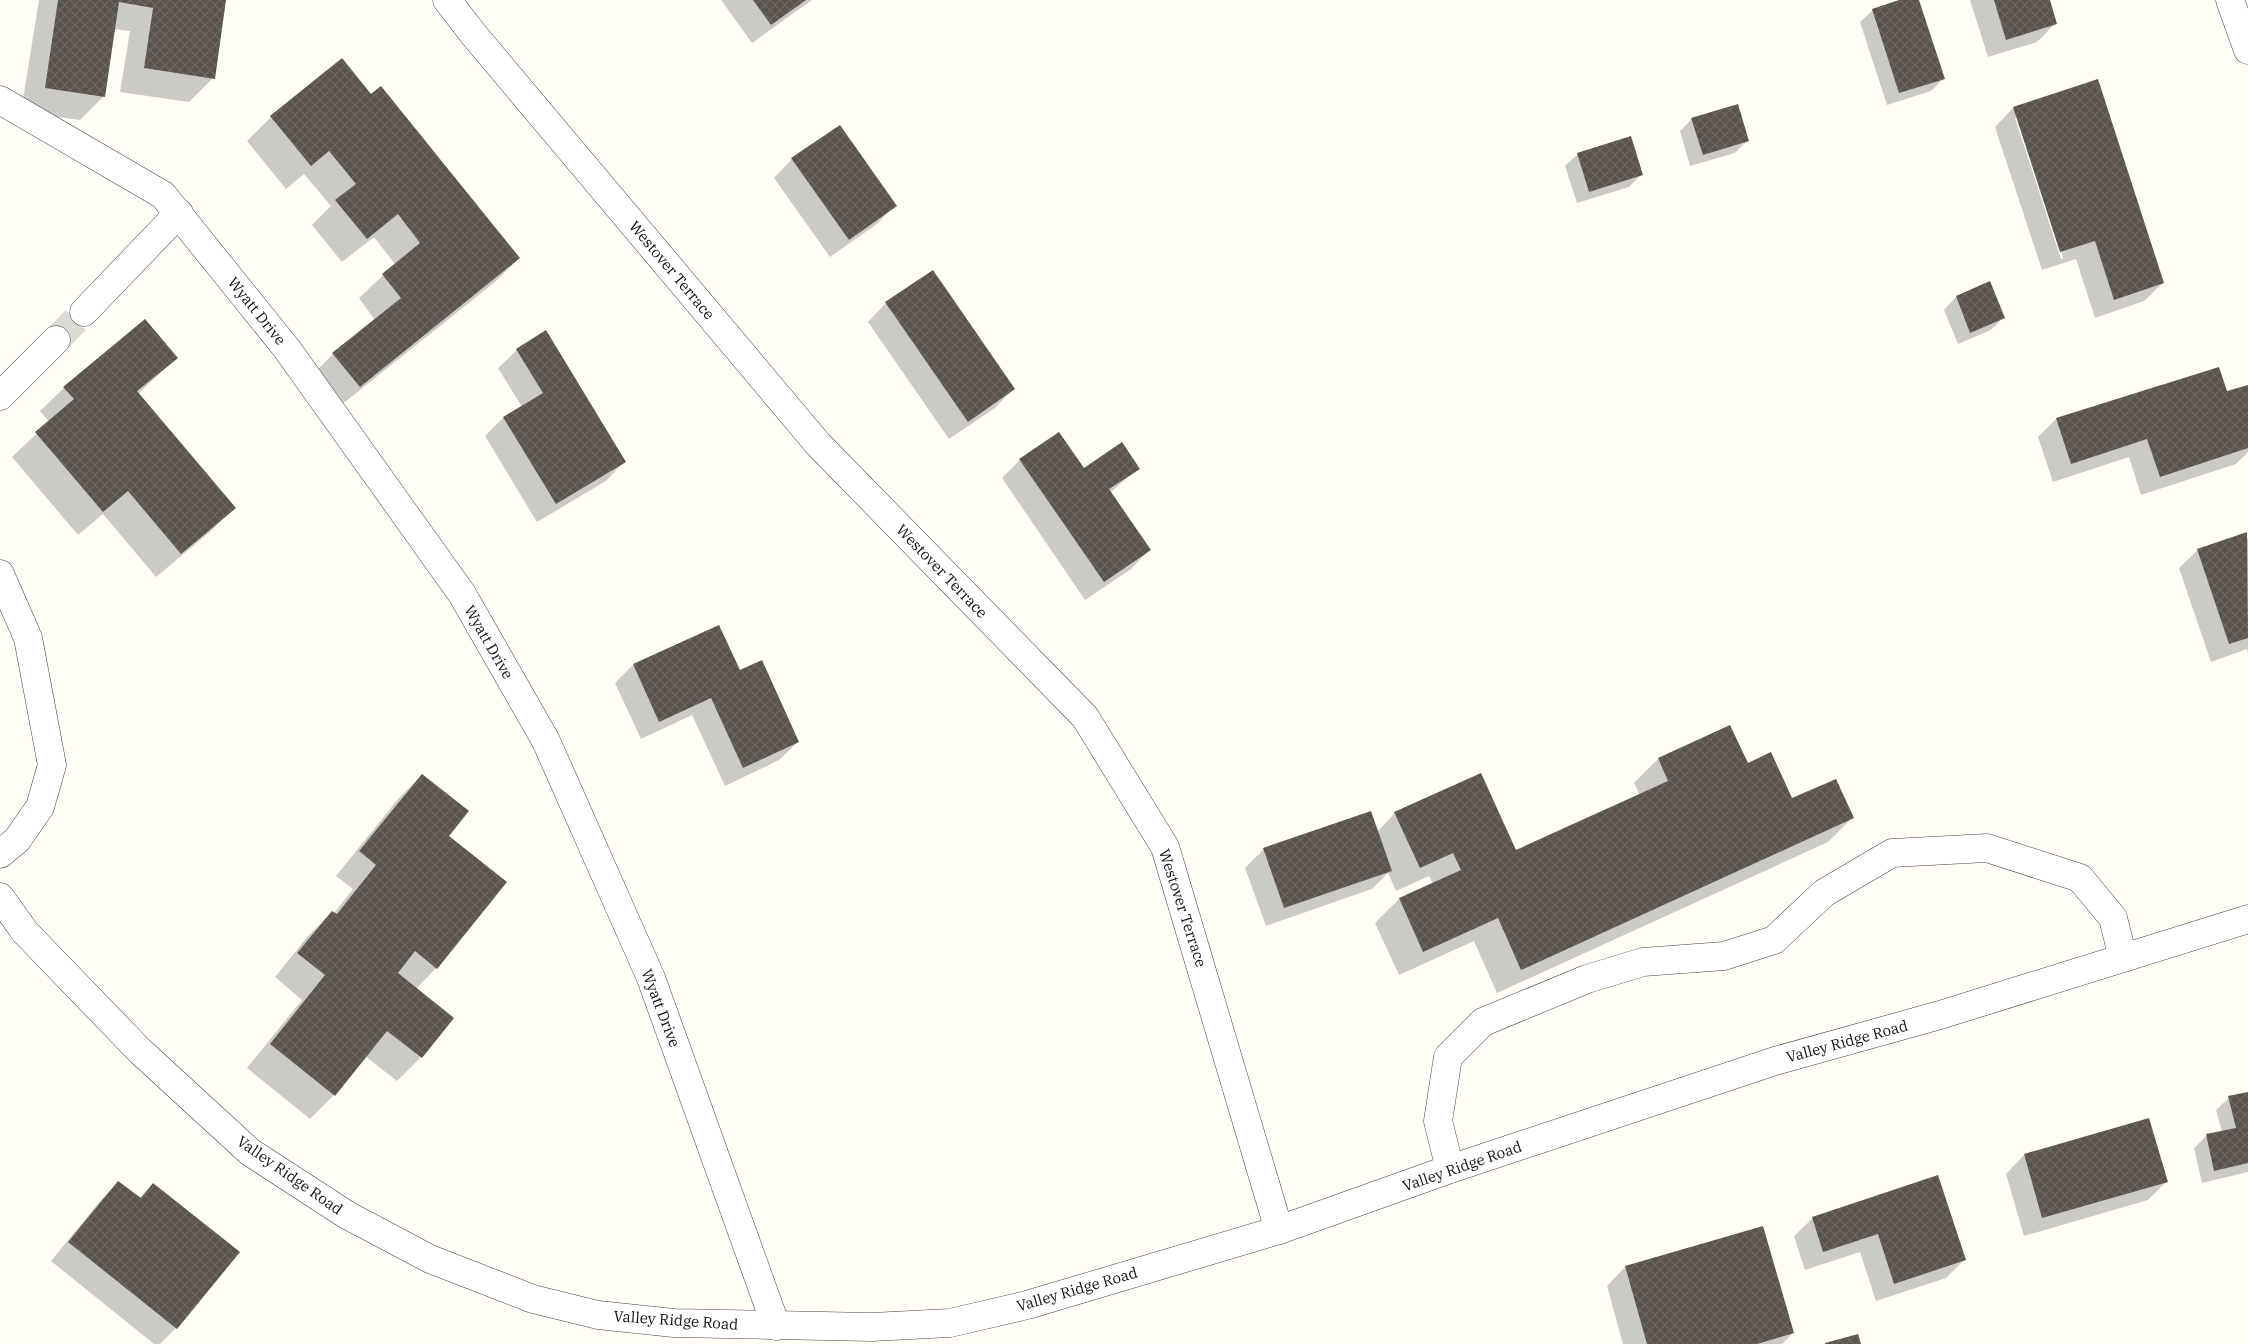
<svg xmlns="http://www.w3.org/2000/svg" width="2248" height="1344" font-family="'IBM Plex Serif',serif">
<defs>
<pattern id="building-cross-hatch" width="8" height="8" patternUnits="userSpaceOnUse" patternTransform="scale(1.25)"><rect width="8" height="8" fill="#5a524d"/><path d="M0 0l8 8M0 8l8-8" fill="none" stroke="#6d6662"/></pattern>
</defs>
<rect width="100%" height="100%" fill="#fffdf5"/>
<g fill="#0003" fill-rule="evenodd">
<path d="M39,0H225L213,78L189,102L120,92L130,31L114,29L104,96L80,120L21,112Z"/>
<path d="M721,0H812L752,43Z"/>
<path d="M1903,0H1918L1943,79L1931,91L1887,105L1860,22L1873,10Z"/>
<path d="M1970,0H2048L2056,23L2037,42L1988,57Z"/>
<path d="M371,95L519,258L495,282L335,410L309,378L333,354L375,320L359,298L395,264L374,237L342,262L312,225L331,206L304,174L286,189L247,141L271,117Z"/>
<path d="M2013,108L2163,283L2144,301L2095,318L2076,259L2042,270L1995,127ZM2015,118H2018L2063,258L2061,259Z"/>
<path d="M1692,119L1748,140L1735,153L1690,166L1680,131Z"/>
<path d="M1578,154L1641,175L1629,187L1577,203L1565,166Z"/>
<path d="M792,159L895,205L877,224L830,257L774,178Z"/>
<path d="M1989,283L2004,317L1991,330L1958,344L1944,310L1956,297Z"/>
<path d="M886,303L1013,389L995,408L949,439L868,322Z"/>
<path d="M517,350L624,462L606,481L537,522L485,436L503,418L522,407L498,368Z"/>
<path d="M176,358L138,394L234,508L210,532L156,577L103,514L78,535L12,457L49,422L40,411L64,388Z"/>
<path d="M2160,385V388L2226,393L2248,386V452L2236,464L2141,495L2129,457L2053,482L2038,437L2056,419Z"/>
<path d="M1020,460L1084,469L1138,468L1110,493L1149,550L1131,569L1085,600L1002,478Z"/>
<path d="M2246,534L2248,540V654L2247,649L2211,662L2179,568L2198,550Z"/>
<path d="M633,665L739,672L798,742L779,760L725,786L692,715L641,739L615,683Z"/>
<path d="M1730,727L1747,765L1792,800L1852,818L1828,842L1497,993L1474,941L1399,975L1375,923L1399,899L1433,884L1429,876L1396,891L1388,873L1372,889L1266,926L1245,868L1264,849L1377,832L1395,813L1516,852L1640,795L1634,783L1658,759Z"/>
<path d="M422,775L447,836L436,968L416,989L421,1057L397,1081L365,1056L334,1095L310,1119L247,1068L302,1000L275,977L308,936L332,912L334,913L353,889L336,876L398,799Z"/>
<path d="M2248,1093V1172L2202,1183L2194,1148L2206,1136L2222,1132L2216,1110L2229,1098Z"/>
<path d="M2024,1155L2166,1182L2148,1200L2024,1236L2006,1174Z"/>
<path d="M1938,1177L1965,1259L1946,1278L1876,1301L1860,1252L1805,1270L1794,1236L1813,1218Z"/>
<path d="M119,1182L139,1198L153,1184L238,1253L176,1328L160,1344H154L51,1261L100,1201Z"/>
<path d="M1763,1228L1793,1333L1782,1344H1623L1607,1286L1625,1267Z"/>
</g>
<g fill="url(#building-cross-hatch)">
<path d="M58,0H226L215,79L144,68L153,8L119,2L105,97L45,88Z"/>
<path d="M753,0H806L771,25Z"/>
<path d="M1899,0H1919L1945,79L1899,93L1872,9Z"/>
<path d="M1994,0H2050L2057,24L2006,40Z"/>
<path d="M342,58L371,94L381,86L520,258L360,387L332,353L401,298L382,274L420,243L398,214L367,239L335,200L356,184L329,151L311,166L270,116Z"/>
<path d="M2098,79L2164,283L2114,300L2095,241L2060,252L2013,107Z"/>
<path d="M1738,104L1749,141L1703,155L1691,118Z"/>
<path d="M840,125L897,206L849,240L791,158Z"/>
<path d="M1631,136L1643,175L1589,192L1577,153Z"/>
<path d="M933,270L1015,389L968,422L885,302Z"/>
<path d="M1990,281L2005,318L1970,333L1956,296Z"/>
<path d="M145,319L178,358L137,391L236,508L181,554L128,491L103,512L35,432L74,399L63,387Z"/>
<path d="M546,330L626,462L556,504L503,417L543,393L516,349Z"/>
<path d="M2219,367L2227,391L2248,385V448L2160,477L2147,439L2071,464L2056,418Z"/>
<path d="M1059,432L1084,468L1122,442L1140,469L1109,489L1151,550L1104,582L1019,459Z"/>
<path d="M2247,532L2248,638L2229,644L2197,549Z"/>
<path d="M719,625L740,670L762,660L799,742L743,768L711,698L659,722L633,664Z"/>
<path d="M1730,725L1748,763L1771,752L1792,798L1836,779L1854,818L1521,970L1498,918L1423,952L1399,898L1461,870L1453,853L1420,868L1394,812L1481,773L1516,850L1668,781L1658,758Z"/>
<path d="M422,774L469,811L449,836L507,882L437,969L415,951L398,973L454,1018L422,1058L387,1031L335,1096L270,1044L325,975L297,953L332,911L337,914L376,865L359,851Z"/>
<path d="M1371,811L1392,871L1284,908L1263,848Z"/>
<path d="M2248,1092V1163L2214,1171L2206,1134L2236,1128L2228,1096Z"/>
<path d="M2149,1118L2168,1182L2042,1218L2024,1154Z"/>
<path d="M1938,1175L1966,1260L1894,1284L1878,1234L1823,1252L1812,1217Z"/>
<path d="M118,1181L141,1198L153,1183L240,1252L177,1329L68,1242Z"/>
<path d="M1763,1226L1794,1333L1757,1344H1647L1625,1266Z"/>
<path d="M1858,1334L1861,1344H1825V1343Z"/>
</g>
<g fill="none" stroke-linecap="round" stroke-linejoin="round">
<path stroke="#dbdad3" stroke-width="28" stroke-dasharray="28 14" stroke-linecap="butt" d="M56,340L84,312"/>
<g stroke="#444" stroke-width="29">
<g id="minor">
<path d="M447,0L474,35L818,444L1085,717L1165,847L1279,1230"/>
<path d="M2230,0L2248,50"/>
<path d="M0,100L163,195L287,349L462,594L546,741L651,978L776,1326"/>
<path d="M84,312L179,213"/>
<path d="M0,396L56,340"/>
<path d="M0,574L28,638L52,765L40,807L17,840L0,854"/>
<path d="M0,897L25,932L140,1051L250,1152L347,1215L430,1259L533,1299L598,1315L674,1323L872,1327L950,1323L1027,1305L1279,1230L1450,1169L1775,1061L1940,1015L2248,919"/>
<path d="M1450,1169L1438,1121L1448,1057L1483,1022L1587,979L1643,962L1724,956L1774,940L1824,893L1892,853L1987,848L2080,878L2113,918L2123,958"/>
</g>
</g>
<use href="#minor" stroke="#fff" stroke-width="28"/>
</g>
<g text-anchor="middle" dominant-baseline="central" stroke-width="5" stroke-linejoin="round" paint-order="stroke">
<g font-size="15" fill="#111" stroke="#fff">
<text transform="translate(672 270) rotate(50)">Westover Terrace</text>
<text transform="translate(257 311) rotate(51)">Wyatt Drive</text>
<text transform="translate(942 571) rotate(46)">Westover Terrace</text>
<text transform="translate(489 642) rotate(60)">Wyatt Drive</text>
<text transform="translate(1183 908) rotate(72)">Westover Terrace</text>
<text transform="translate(661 1008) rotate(69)">Wyatt Drive</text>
<text transform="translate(1847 1041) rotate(-15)">Valley Ridge Road</text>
<text transform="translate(1462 1166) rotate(-19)">Valley Ridge Road</text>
<text transform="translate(290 1175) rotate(35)">Valley Ridge Road</text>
<text transform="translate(1077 1289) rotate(-16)">Valley Ridge Road</text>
<text transform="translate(676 1320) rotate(4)">Valley Ridge Road</text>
</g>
</g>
</svg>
